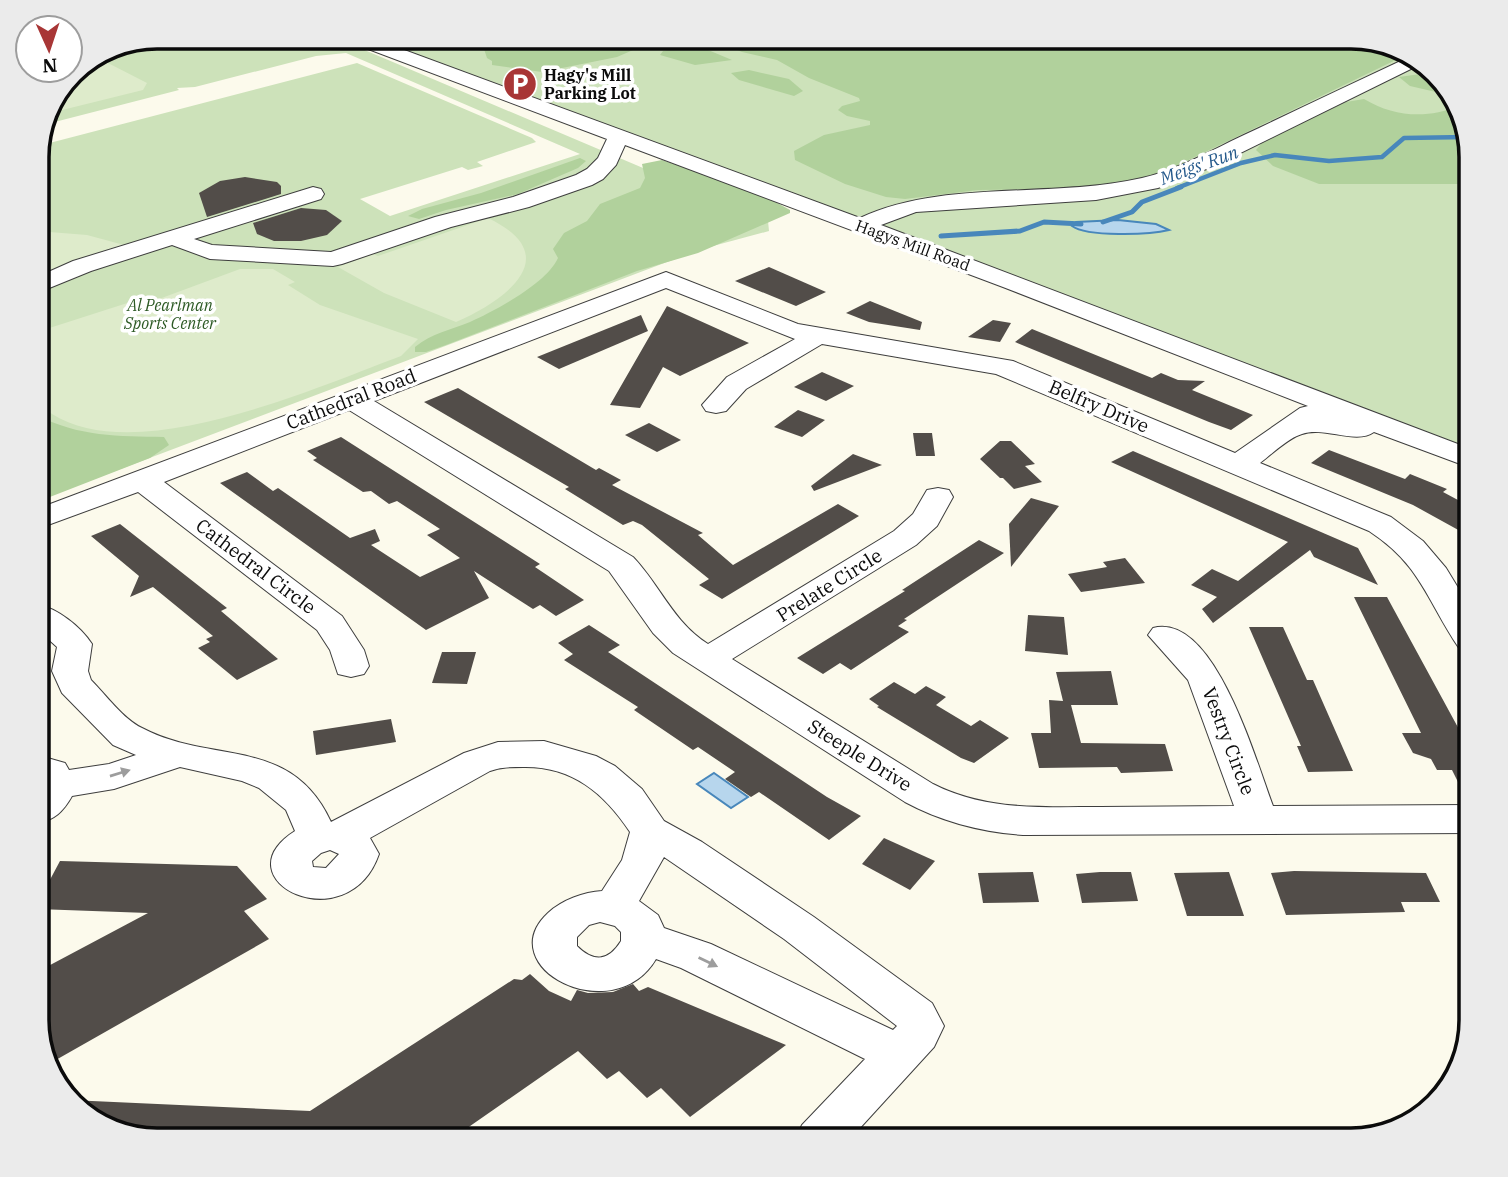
<svg xmlns="http://www.w3.org/2000/svg" width="1508" height="1177" font-family="'IBM Plex Serif',serif">
<rect width="100%" height="100%" fill="#fcfaec"/>
<g fill="#cde2ba">
<path d="M157,37H286L311,48L341,40L768,221L769,231L713,246L667,262L57,493L37,476L38,146L357,63L532,138L536,142L477,162L483,166L468,170L462,167L360,199L390,216L580,154L346,53L316,56L195,87L177,88L179,90L43,125L49,103L77,67Z"/>
<path d="M362,37H1352L1430,66L1459,104L1471,157V454L1229,360Z"/>
</g>
<g fill="#b1d19c">
<path d="M443,37H653L656,40L617,57L542,72L492,65V61L487,58L484,49Z"/>
<path d="M705,37H858L886,44L907,41V37L1326,38L1309,46L1315,48L1351,37L1404,56L1168,170L1129,183L1072,189L978,190L905,199L886,197L845,184L795,160L794,151L824,135L870,125V121L847,116L838,110L842,106L860,101L859,98L809,78L777,60L742,52Z"/>
<path d="M684,47H701L732,60L695,65L660,55L663,51Z"/>
<path d="M749,70L789,79L803,91L794,96L739,80L731,73Z"/>
<path d="M1435,72L1453,96L1410,86L1399,77Z"/>
<path d="M1364,99C1394,117 1427,119 1459,106L1471,157V184H1319L1273,166L1256,150L1264,140L1346,102Z"/>
<path d="M580,158L586,161L578,168L518,194L446,210L419,219L408,216L422,209L481,193Z"/>
<path d="M662,160L761,194L790,210V213L698,253L637,271L446,345L426,352H415V347C432,333 451,330 470,322C495,311 547,283 558,258L553,249L564,233L587,221L600,204L640,188L645,178L642,164Z"/>
<path d="M37,415C78,437 119,436 164,437L169,445L150,458L37,502Z"/>
</g>
<g fill="#deebcb">
<path d="M89,62H106L147,83L143,90L46,114C52,95 70,70 89,62Z"/>
<path d="M488,218C567,256 506,300 456,322L384,293L338,267L373,254L378,256Z"/>
<path d="M37,231L87,235L124,245L37,280Z"/>
<path d="M240,269H273L295,282L288,285L320,305L418,339L401,356C315,388 137,468 52,414C49,412 44,404 37,398V332L146,297L159,299Z"/>
</g>
<g fill="#b7d6ed" stroke="#4887bb" stroke-width="2">
<path d="M1118,220L1156,224L1169,230C1149,235 1087,237 1072,226L1076,222Z"/>
<path d="M714,773L748,797L731,808L697,784Z"/>
</g>
<g fill="none" stroke-linecap="round" stroke-linejoin="round">
<path stroke="#4887bb" stroke-width="4.5" d="M1177,188L1241,163L1275,155L1329,161L1382,157L1404,138L1467,137"/>
<g stroke="#4887bb" stroke-width="5">
<path d="M1103,222L1132,212L1142,202L1181,187"/>
<path d="M941,236L1020,231L1044,222L1081,224"/>
</g>
</g>
<g fill="#524d49">
<path d="M245,177L277,182L281,186V194L207,217L199,193L220,181Z"/>
<path d="M301,208L326,210L342,221L327,235L301,241H274L257,234L253,223Z"/>
<path d="M769,267L826,292L796,306L735,281Z"/>
<path d="M870,301L922,322L920,330L869,322L846,313Z"/>
<path d="M667,306L749,343L680,376L663,367L640,408L610,405Z"/>
<path d="M641,315L648,331L559,369L537,357Z"/>
<path d="M993,320L1011,323L1000,342L968,337Z"/>
<path d="M1032,329L1152,378L1161,373L1178,380L1205,381L1192,390L1253,415L1231,430L1209,422L1015,342Z"/>
<path d="M822,372L854,386L826,401L794,387Z"/>
<path d="M458,388L596,470L599,468L621,480L612,485L703,533L698,535L733,565L838,504L859,516L722,599L699,585L709,579L642,525L633,521L623,525L565,489L569,487L424,402Z"/>
<path d="M798,410L825,420L802,437L774,427Z"/>
<path d="M649,423L681,440L657,452L625,435Z"/>
<path d="M913,433H932L935,456H916Z"/>
<path d="M341,437L540,564L535,567L584,600L556,616L540,605L533,609L474,571L489,598L426,630L220,483L247,472L273,491L278,488L350,538L375,529L380,541L371,545L420,577L460,558L427,535L440,529L397,501L389,504L371,491L363,492L313,460L317,458L307,451Z"/>
<path d="M1000,441H1011L1035,464L1025,466L1042,482L1014,489L1003,478H1000L980,459Z"/>
<path d="M1329,450L1405,479L1410,474L1447,489L1443,492L1471,507V537L1413,505L1311,463Z"/>
<path d="M1133,451L1358,548L1378,585L1314,557L1310,550L1213,623L1202,609L1217,597L1191,585L1212,569L1238,581L1288,542L1111,462Z"/>
<path d="M853,454L882,465L814,491L811,486Z"/>
<path d="M1031,498L1059,506L1011,567L1009,524Z"/>
<path d="M120,524L227,608L221,611L278,659L237,680L198,648L210,642L206,639L213,636L153,587L130,597L139,576L91,536Z"/>
<path d="M979,540L1004,553L904,619L907,620L898,626L909,632L851,670L840,663L823,674L797,658L905,591L902,590Z"/>
<path d="M1125,558L1145,583L1081,592L1068,574L1107,567L1103,562Z"/>
<path d="M1354,597H1387L1467,744H1471V802H1468L1452,770H1437L1431,759L1413,753L1402,733H1421Z"/>
<path d="M1028,615L1064,617L1068,655L1025,651Z"/>
<path d="M589,625L620,645L608,652L827,797L861,816L829,840L759,792L751,797L725,779L735,772L698,747L693,750L634,710L638,707L564,660L573,654L558,643Z"/>
<path d="M1249,627H1283L1307,680H1313L1353,771L1308,772L1297,746H1301Z"/>
<path d="M442,652H476L467,684L432,683Z"/>
<path d="M1111,671L1118,705H1071L1081,743L1165,744L1173,771L1121,773L1117,767L1039,768L1031,733H1051L1049,700L1063,701L1056,672Z"/>
<path d="M894,682L915,694L926,686L946,697L936,705L971,726L980,720L1009,738L974,763L961,758L877,707L879,706L869,699Z"/>
<path d="M391,719L396,742L316,755L313,731Z"/>
<path d="M884,838L935,861L910,890L862,864Z"/>
<path d="M60,861L237,866L267,899L244,911L269,939L47,1065L37,1028V972L148,913L37,909V904Z"/>
<path d="M1294,871L1426,873L1440,902H1401L1405,912L1286,915L1271,873Z"/>
<path d="M1033,872L1039,902L983,903L978,873Z"/>
<path d="M1100,872H1131L1138,901L1082,903L1076,874Z"/>
<path d="M1229,872L1244,916H1187L1174,873Z"/>
<path d="M530,974L549,991L571,1001L577,990L588,993L613,992L633,984L639,991L648,987L786,1045L690,1117L661,1088L647,1098L619,1071L607,1079L578,1051L450,1140H157L78,1111L70,1100L310,1111L514,979L522,980Z"/>
</g>
<g fill="none" stroke-linecap="round" stroke-linejoin="round">
<g stroke="#3e3e3e" stroke-width="2">
<g id="minor">
<path d="M344,37H369L860,218C944,179 1051,199 1142,178C1177,170 1212,150 1244,135C1299,109 1353,83 1407,58L1423,63L1214,166L1158,188L1096,200L916,212L881,225L1471,449V468L1374,432C1356,445 1324,426 1302,434C1288,438 1272,454 1260,463L1391,517L1423,541L1446,568L1471,609V651L1459,648C1426,599 1421,565 1369,531L996,374L822,344L746,389L726,411L716,413L706,411L702,405L727,377L795,339L666,288L374,401L633,557C660,585 673,622 708,644L894,531L913,514L927,490L938,488L949,490L953,497L937,526L916,545L732,659L933,784C986,811 1042,807 1100,807C1145,807 1189,806 1234,806L1188,680L1148,635L1153,628C1215,612 1256,762 1273,806L1471,805V833L1023,835C982,832 942,822 905,802L673,653L653,633L609,571L349,410L164,482L342,616L364,650L369,666L364,674L351,677L338,674L330,650L317,630L138,492L37,529V509L666,272L798,324L1013,361L1235,453L1300,408L1308,406L1003,287L625,145L616,165L603,179L592,185L529,207L451,227L342,264L333,266L210,259L172,245L91,271L37,293V277L73,261L313,187L321,189L324,194L321,199L194,239L212,245L331,252L435,217L513,197L576,175L587,169L598,158L607,139L347,41Z"/>
<path d="M37,604C58,609 80,626 92,644L88,671L91,680C106,695 123,719 142,728C212,765 291,735 331,822L464,753L498,742L544,741L596,756L615,766L642,789L664,821L702,842L814,917L932,1003L944,1026L934,1047L849,1140H795L802,1125L865,1059L681,968L656,959C613,1031 490,967 548,913C562,900 584,892 602,891L622,860L630,832C604,793 572,766 523,767C511,767 501,767 490,771L370,838L379,854C348,943 218,880 295,831L286,810L259,788L242,781L180,767L114,789L72,796C63,812 55,819 37,824V789L40,785L37,781V755L65,763L69,770L109,764L136,755L113,745L62,693L52,671L57,647L37,629ZM330,850L339,854L326,868L313,867L312,861L321,853ZM664,857L784,939L897,1026L893,1030L711,944L664,928L658,915L639,901ZM600,922L615,926L621,932V941C608,962 593,962 577,946V937L589,925Z"/>
</g>
</g>
<use href="#minor" fill="#fff" fill-rule="evenodd"/>
</g>
<defs><path id="oneway-solid" d="M-6-.8H1V-3.2L6.5 0L1 3.2V.8H-6Z" transform="scale(1.75)"/></defs>
<g fill="#9d9d9d">
<use href="#oneway-solid" transform="translate(120 773) rotate(-17)"/>
<use href="#oneway-solid" transform="translate(708 962) rotate(26)"/>
</g>
<defs>
<g id="parking-disc" transform="scale(1.75)"><circle r="9.5" fill="#a83636" stroke="#fff"/><path d="M-3.5-5.5H1a3.5 3.5 0 0 1 0 7H-1V5.5H-3.5ZM-1-3.4V-.6H.8a1.4 1.4 0 0 0 0-2.8Z" fill="#fff"/></g>
</defs>
<g fill-rule="evenodd">
<use href="#parking-disc" x="520" y="84"/>
</g>
<g text-anchor="middle" dominant-baseline="central" stroke-width="7" stroke-linejoin="round" paint-order="stroke">
<g font-size="16" font-weight="bold" fill="#0b0b0b" stroke="#fff" text-anchor="start">
<text x="544" y="75">Hagy's Mill<tspan x="544" dy="18">Parking Lot</tspan></text>
</g>
<g font-size="16" fill="#0b0b0b" stroke="#fff">
<text transform="translate(913 245) rotate(20)">Hagys Mill Road</text>
</g>
<g font-size="16" font-style="italic" fill="#2d5a25" stroke="#fff">
<text x="170" y="305">Al Pearlman<tspan x="170" dy="18">Sports Center</tspan></text>
</g>
<g font-size="18" font-style="italic" fill="#265a8c" stroke="#fff">
<text transform="translate(1199 165) rotate(-20)">Meigs' Run</text>
</g>
<g font-size="19" fill="#0b0b0b" stroke="#fff">
<text transform="translate(351 399) rotate(-21)">Cathedral Road</text>
<text transform="translate(1099 406) rotate(23)">Belfry Drive</text>
<text transform="translate(256 566) rotate(37)">Cathedral Circle</text>
<text transform="translate(829 585) rotate(-32)">Prelate Circle</text>
<text transform="translate(1229 741) rotate(69)">Vestry Circle</text>
<text transform="translate(860 755) rotate(32)">Steeple Drive</text>
</g>
</g>
<path d="M0 0H1508V1177H0ZM157 49H1351A108 108 0 0 1 1459 157V1020A108 108 0 0 1 1351 1128H157A108 108 0 0 1 49 1020V157A108 108 0 0 1 157 49Z" fill="#ebebeb" fill-rule="evenodd"/>
<path fill="none" stroke="#0b0b0b" stroke-width="3.5" d="M157 49H1351A108 108 0 0 1 1459 157V1020A108 108 0 0 1 1351 1128H157A108 108 0 0 1 49 1020V157A108 108 0 0 1 157 49Z"/>
<g transform="translate(49 49) rotate(177)"><circle r="33" fill="#ffffff" stroke="#9d9d9d" stroke-width="2"/>
<path d="M0-5L12 26L0 18L-12 26Z" fill="#a83636"/>
<text y="-10" font-size="19" font-weight="bold" text-anchor="middle" fill="#0b0b0b">N</text>
</g>
</svg>
